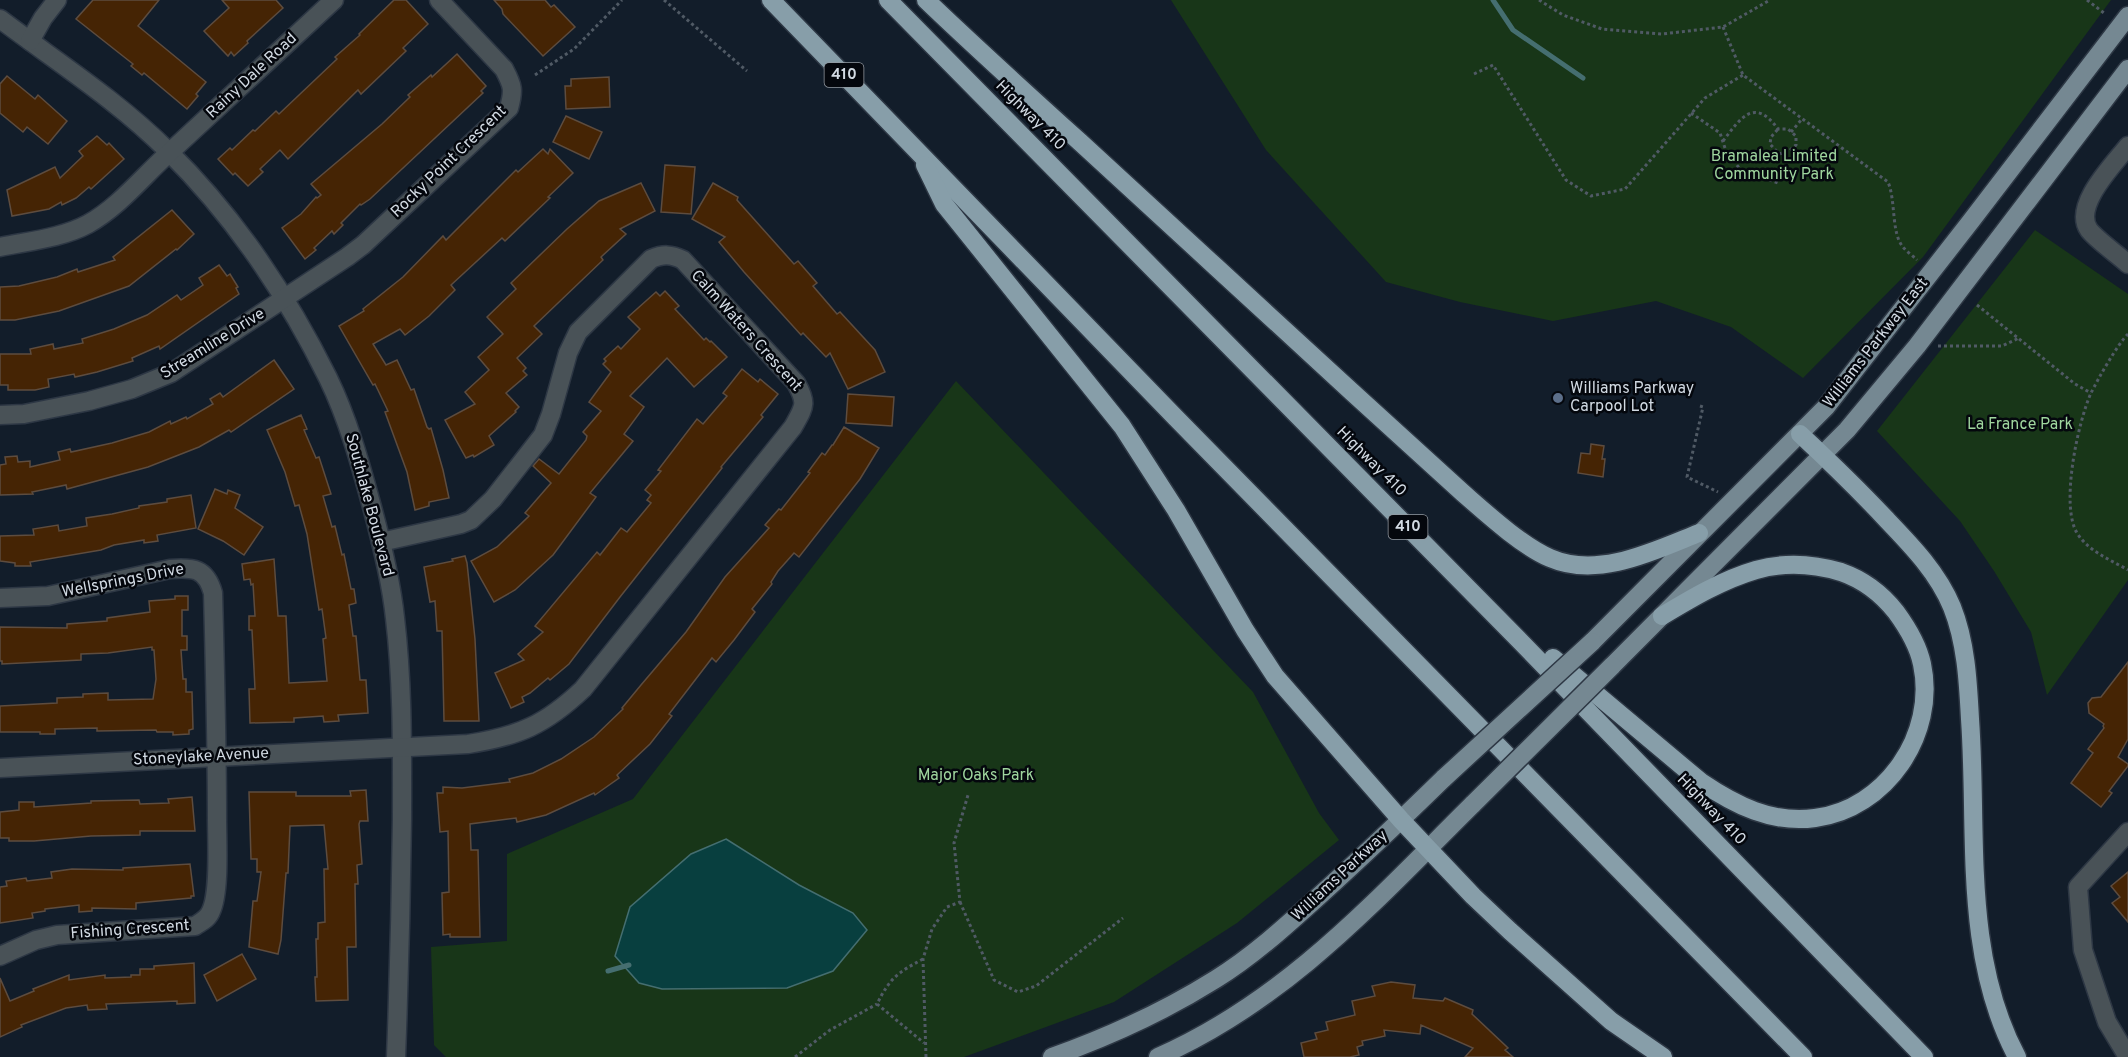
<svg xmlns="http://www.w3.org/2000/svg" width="2128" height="1057" font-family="Overpass,sans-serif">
<rect width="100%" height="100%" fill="#121d2a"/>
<g fill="#183618">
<path d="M1171,0H2111L1923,257L1803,378L1731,327L1656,301L1553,321L1460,302L1386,282L1266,150Z"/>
<path d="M2035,230L2128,294V580L2047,695L2031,632L1994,571L1960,521L1877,431Z"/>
<path d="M956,381L1253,692L1319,813L1339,840L1237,923L1114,1002L964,1057H446L434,1045L431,947L507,941V854L633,799Z"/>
</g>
<path fill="#083f3f" stroke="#456e70" stroke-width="1.5" d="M726,839L799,885L853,913L867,930L833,971L787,988L662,989L639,983L615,956L630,907L691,854Z"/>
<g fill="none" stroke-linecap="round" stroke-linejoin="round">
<g stroke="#456e70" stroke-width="5">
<path d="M1493,0L1513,30L1583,78"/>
<path d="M608,971L629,965"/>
</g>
</g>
<g fill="#452404" stroke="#5d4c3f" stroke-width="1.5">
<path d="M93,0H159L138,26L206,82L196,94L198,96L187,109L144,73L142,75L131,66L133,64L76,19Z"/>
<path d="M222,0H276L283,8L247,41L248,43L234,56L231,52L228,56L204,31L229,8Z"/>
<path d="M394,0H406L428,24L403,48L406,51L361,94L358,90L288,159L280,150L260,169L263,172L248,186L235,173L233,175L218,159L230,148L232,150L253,130L255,131L276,111L279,114L337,59L335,57L360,35L359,34Z"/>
<path d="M494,0H545L551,7L554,5L575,27L543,56L503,14L502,9Z"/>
<path d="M457,54L486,86L481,91L483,93L370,199L361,205L360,204L341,223L343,225L334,234L332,231L314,248L316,250L305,259L282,228L301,214L316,197L317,198L321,195L311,184L382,124L410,97L408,95L431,75L432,77Z"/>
<path d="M7,76L35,99L38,95L67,121L48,144L27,127L23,132L0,113V84Z"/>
<path d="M609,77L610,107L566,109L565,86H571V79Z"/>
<path d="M566,116L602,132L589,159L553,142Z"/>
<path d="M97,136L107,145L109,143L124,159L91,189L89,187L76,198L62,205L61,202L49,209L12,216L7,190L55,167L60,178L83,156L79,151Z"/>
<path d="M543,149L548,154L550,149L573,173L548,197L550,198L505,241L502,238L451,285L455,290L429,316L405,335L400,329L373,344L386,365L397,360L411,390L414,389L427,427L429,429L431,428L443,470L449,498L429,502V506L415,510L407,472L385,412L388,411L375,384L373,385L339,326L364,311L363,309L403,277L443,236L446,240L516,170L518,172Z"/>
<path d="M665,165L695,167L691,214L661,212Z"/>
<path d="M641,183L655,211L620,229L626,234L601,257L603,260L534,326L542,334L517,358L526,368L523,371L527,375L506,393L519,407L515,411L516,412L489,436L494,445L474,457L473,455L466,458L445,420L475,404L465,392L489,370L478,357L503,334L487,317L516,289L511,283L567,229L599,201Z"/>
<path d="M713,183L738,197L737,200L794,264L798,261L817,283L813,286L837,314L840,312L875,350L885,372L848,389L830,353L826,357L803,333L801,335L744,272L719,242L725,237L692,219Z"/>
<path d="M172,210L194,234L177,250L176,249L129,286L59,311L15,320H0V287L19,286L57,277L77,269L78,272L115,260L113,257Z"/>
<path d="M219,265L227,276L230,274L238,287L236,288L239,294L160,349L159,346L132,358L133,361L97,372L75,377L74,374L48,379L49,387L35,390H8V385H0V354H31L30,349L53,344L54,349L83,343L82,339L114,329L147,315L177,295L181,300L203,285L199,278Z"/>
<path d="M665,291L679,306L675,309L704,340L706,338L710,342L711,341L727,357L694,387L667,358L630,396L644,407L624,434L633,441L590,493L596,497L553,555L515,590L494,602L471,561L497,547L529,516L525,513L551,483L533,466L539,459L559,474L586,440L587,436L583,432L601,411L589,402L611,372L603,364L606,361L604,359L618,346L621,349L640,329L628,317L656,292L660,296Z"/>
<path d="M274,360L294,389L231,432L229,430L199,447L148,467L67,489L66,485L32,492L33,494L0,495V465L6,464L5,457L17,456L18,462L30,461V467L60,460L58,452L70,449L71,452L112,443L149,432L170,421L171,424L186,417L187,419L213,404L210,399L220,393L223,397Z"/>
<path d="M742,369L758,382L760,379L778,394L761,415L763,417L721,467L722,468L620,597L569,664L550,680L548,678L530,693L522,697L524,702L511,708L495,673L524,660L518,654L543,632L535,626L597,552L600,555L621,528L627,532L651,503L647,500L651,495L645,490L661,471L658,470L697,419L703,424L727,396L723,393Z"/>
<path d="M848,394L894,397L892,426L846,423Z"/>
<path d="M301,415L307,429L304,430L316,458L319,457L331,494L323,496L332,527L335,526L342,555L344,554L351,589H354L356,603L349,605L353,636H356L360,680H366L368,713L338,715L339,721L324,722L323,716L294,718V722L250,723L249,689H255L252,630H249V616H255L253,584L251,585L250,579L244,580L242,564L274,559L278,616H286L289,683L327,681L323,639L326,638L322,609L319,610L307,534L299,505L295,506L285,472L267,430Z"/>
<path d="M844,427L879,448L860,479L799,557L794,553L778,571L771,582L772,584L752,609L755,612L734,640L716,662L712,658L669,714L672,716L650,744L617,775L619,778L595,795L594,793L546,815L517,822L516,818L470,824L471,850H478L480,937H450V934L443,935L442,893L449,892L448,831L440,832L437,793H443V787L462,788L510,782L509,779L533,773L561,759L594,737L623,709L622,708L641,685L686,632L725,577L769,528L765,525L779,509L781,510L810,473L808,472L822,453L825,455L832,445H833Z"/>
<path d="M1591,444L1604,446L1602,459H1605L1603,477L1578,473L1581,453L1590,454Z"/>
<path d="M215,489L227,494L228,490L240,495L235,508L263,527L244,555L223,541L198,529Z"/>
<path d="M191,495L196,528L157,535L158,541L144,543V540L114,545L101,550L30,562L31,566H15V563L0,561V536L34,535L33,529L58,525L59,531L87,526L86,518L112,514L139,508V506L167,502V499Z"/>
<path d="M465,556L467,563L475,639L479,721H444L442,631H437L435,601L430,602L424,567L453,561L452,559Z"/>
<path d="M175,596H188V610H182V636H187V650H181L183,679H186V692H192L193,729L189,730V734L173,735V732H157L156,730L97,731V728L55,729V734H40V732H0V706L57,703V698L83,697V694L108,693V700L153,699L156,679L154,650H152V647L108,653L81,654V660L2,664V661H0V627L67,628V624L107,621V618L150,612L149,601L175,599Z"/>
<path d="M2128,662V739L2118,757L2128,764V766L2109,791L2112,793L2101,807L2071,783L2093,753L2088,749L2104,728L2103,726L2104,724L2089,713L2088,703L2092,698L2101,697Z"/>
<path d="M366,790L368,821H360L359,824L362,864L357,865L358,884H355L356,947H347L348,1000L316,1001L315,977H317L316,939H318V923L325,922L324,869H328L324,825L290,826L288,873H286L281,940L278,954L249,947L253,901H257L261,872H257V859H251L249,792H296V796H351L350,791Z"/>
<path d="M192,797L195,831H140V835L91,836L34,841H9V838H0V812L19,810V802H34V807L91,803V801L139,800L140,804L169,803L168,799Z"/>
<path d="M190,864L194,896H191V898L136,903V909L92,908V911L79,912V905L45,909V911L32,913L33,918L0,923V887L7,886L6,881L26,878L27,881L52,878L51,872L72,869L123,870V868Z"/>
<path d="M2128,872V922L2112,903L2120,897L2111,886Z"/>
<path d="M242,954L256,979L217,1001L204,975Z"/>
<path d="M194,963L195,1003L177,1004V1001L106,1004L107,1009L88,1010L87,1005L66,1008L21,1025L22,1027L0,1037V978L10,1001L34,991L33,989L69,975V980L105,975V978L131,977V975H140V969H154V966Z"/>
<path d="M1391,982L1415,985L1413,998L1443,1001L1445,998L1473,1010L1472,1014L1508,1048L1505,1050L1513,1057H1465L1473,1048L1421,1025L1420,1034L1384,1030L1385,1036L1362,1041L1363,1045L1357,1047L1359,1055L1350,1057H1304L1301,1043L1317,1039L1315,1033L1328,1030L1326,1022L1355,1015L1352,1001L1375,996L1372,986Z"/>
</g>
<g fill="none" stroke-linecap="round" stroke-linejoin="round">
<g stroke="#2d3744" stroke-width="21">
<g id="minor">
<path d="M0,19C57,62 117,100 168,151C234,216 287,295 328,378C348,419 360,463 372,507C382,544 391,580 395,618C403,685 402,752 402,819C401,899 399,978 396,1057"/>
<path d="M30,41L43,18L57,0"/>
<path d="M2128,146C2114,164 2072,206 2089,230C2098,241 2117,254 2128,264"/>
<path d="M0,247C29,241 62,238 88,224C120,206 143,176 170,152C225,101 279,51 334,0"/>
<path d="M0,415L24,414L89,401L132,389L171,373L347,257L363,245L509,108C514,90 513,86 504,69L439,0"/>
<path d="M0,598L48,596L170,569C193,567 206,568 213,593C215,669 217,744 217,819C217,841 220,892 211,911C208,919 201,922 195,926L57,935L36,940L0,956"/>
<path d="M0,768L468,744C519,736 545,725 583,689L793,427C804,407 808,404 796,383L683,260C671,254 663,254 651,259L578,332L568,353L551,414L543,435L493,499L471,520L461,524L381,542"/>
<path d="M2128,832L2078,887L2083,950L2107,1022L2128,1057"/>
</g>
</g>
<g stroke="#2d3744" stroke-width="21">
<g id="major">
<path d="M1592,642L1826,407L1971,221L2128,16"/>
<path d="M1612,666L1847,430L1917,346L2128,69"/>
<path d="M1052,1057C1108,1037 1165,1011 1216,979C1253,956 1286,926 1318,897C1361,858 1403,818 1444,778"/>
<path d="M1158,1057C1287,1000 1375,901 1473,804"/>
</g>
</g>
<g stroke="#2d3744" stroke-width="21">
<g id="highway">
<path d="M771,0L1175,417L1803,1057"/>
<path d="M888,0L1520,641L1924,1057"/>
<path d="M926,0C976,48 1028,95 1080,142C1171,225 1261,309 1352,392C1389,426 1426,459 1463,493C1487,514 1522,546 1550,558C1598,579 1654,551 1699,533"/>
<path d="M925,165L944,204L1122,426L1176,510L1245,630L1275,676L1401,820L1473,896L1510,931L1611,1021L1663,1057"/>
<path d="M1800,434C1830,462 1859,490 1887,520C1912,546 1938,573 1952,607C1966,642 1968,681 1970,719C1978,831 1962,954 2017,1057"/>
<path d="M1553,658L1701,782C1735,805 1772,824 1815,818C1886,809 1937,734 1922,664C1918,645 1907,627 1896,612C1881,593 1864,580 1841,572C1814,564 1784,562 1756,570C1722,580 1692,598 1662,616"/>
</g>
</g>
<g stroke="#505a65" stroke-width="3" stroke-dasharray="3 3" stroke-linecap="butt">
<path d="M664,0L747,71"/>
<path d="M1539,0L1563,15L1602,29L1662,34L1723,27L1770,0"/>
<path d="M2087,0L2104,13"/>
<path d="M1723,27L1743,75L1888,182C1896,201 1891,233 1903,247C1907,252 1913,256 1917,260"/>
<path d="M1474,74L1493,65L1566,180L1591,196L1625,189L1705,98L1743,75"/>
<path d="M535,75L574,49L622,0"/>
<path d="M1691,113L1720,133L1726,151L1740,169L1778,183"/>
<path d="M1791,132L1802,119"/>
<path d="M1723,141C1740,119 1754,96 1778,129H1788L1796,136V145L1789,151L1779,154L1770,144L1771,137L1778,129"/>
<path d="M1977,305L2075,384L2091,393"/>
<path d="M2128,334C2117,345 2098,379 2091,393C2078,422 2060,505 2077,533C2088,551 2109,559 2128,570"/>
<path d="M1938,346H2002L2019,338"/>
<path d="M1700,406L1703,407L1687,477L1718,492"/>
<path d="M960,902L994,980L1018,992L1036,986L1123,918"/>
<path d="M923,959C897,973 890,978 877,1004L924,1043"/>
<path d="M795,1057L830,1030L877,1004"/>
<path d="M926,1057L923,959L932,929L947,907L960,902L954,843L968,795"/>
</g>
<use href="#minor" stroke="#495257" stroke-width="18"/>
<use href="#major" stroke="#758892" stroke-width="18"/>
<use href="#highway" stroke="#879ea9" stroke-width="18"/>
<g stroke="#2d3744" stroke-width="21" stroke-linecap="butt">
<g id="major-bridge">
<path d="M1444,778L1592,642"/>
<path d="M1473,804L1612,666"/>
</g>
</g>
<use href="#major-bridge" stroke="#758892" stroke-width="18"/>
</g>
<circle fill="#5c6f8a" stroke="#04070d" stroke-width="2" cx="1558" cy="398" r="6"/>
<g text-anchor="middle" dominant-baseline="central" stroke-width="5" stroke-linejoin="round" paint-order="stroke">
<g fill="#04070d" stroke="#949ba3" stroke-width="1.5">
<rect x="824.5" y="63" width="39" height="24" rx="4.5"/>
<rect x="1388.5" y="515" width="39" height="24" rx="4.5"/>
</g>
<g font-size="15" font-weight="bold" fill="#d2dae3">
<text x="844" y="75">410</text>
<text x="1408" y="527">410</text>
</g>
<g font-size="16" fill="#d2dae3" stroke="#04070d">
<text transform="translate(252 76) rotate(-43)">Rainy Dale Road</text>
<text transform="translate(1030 116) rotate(45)">Highway 410</text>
<text transform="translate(449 162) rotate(-44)">Rocky Point Crescent</text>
<text transform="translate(746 331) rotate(48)">Calm Waters Crescent</text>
<text transform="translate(1876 343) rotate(-52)">Williams Parkway East</text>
<text transform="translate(213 344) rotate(-32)">Streamline Drive</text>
<text transform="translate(1371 462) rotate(45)">Highway 410</text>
<text transform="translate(369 505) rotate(75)">Southlake Boulevard</text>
<text transform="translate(123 581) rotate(-11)">Wellsprings Drive</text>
<text transform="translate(201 757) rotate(-3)">Stoneylake Avenue</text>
<text transform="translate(1711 810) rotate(46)">Highway 410</text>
<text transform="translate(1340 876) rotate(-43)">Williams Parkway</text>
<text transform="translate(130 930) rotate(-4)">Fishing Crescent</text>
</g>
<g font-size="16" fill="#9fd69e" stroke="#04070d">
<text x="1774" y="157">Bramalea Limited<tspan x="1774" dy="18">Community Park</tspan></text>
<text x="2020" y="425">La France Park</text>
<text x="976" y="776">Major Oaks Park</text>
</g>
<g font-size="16" fill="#d2dae3" stroke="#04070d" text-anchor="start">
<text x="1570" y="389">Williams Parkway<tspan x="1570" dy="18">Carpool Lot</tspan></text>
</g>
</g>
</svg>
